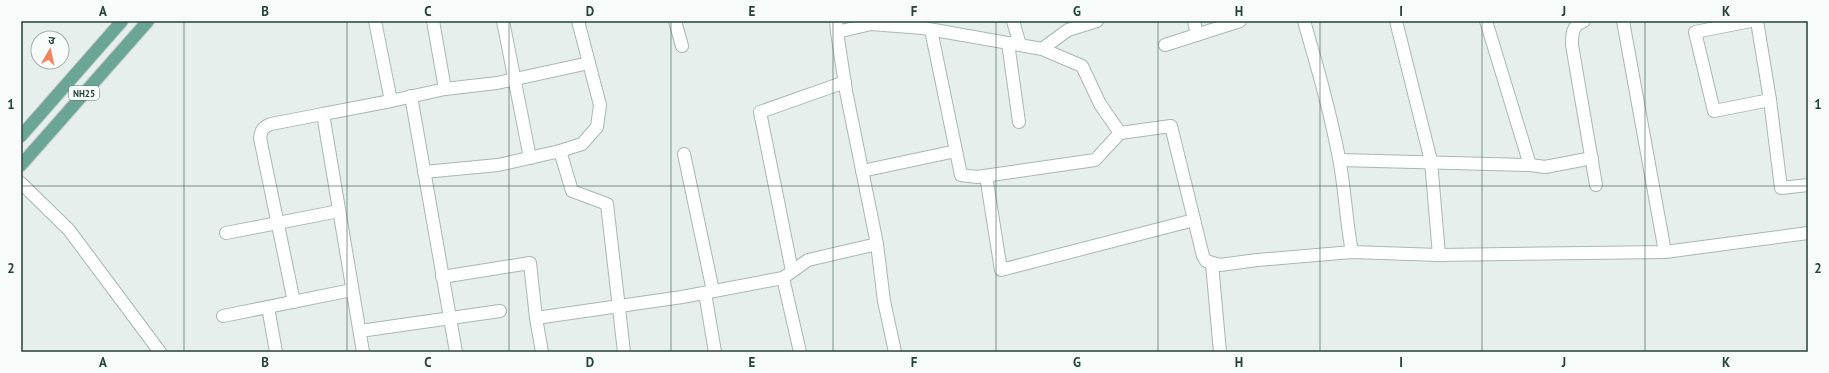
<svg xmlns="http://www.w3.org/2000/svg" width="1829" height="373" font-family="'PT Sans','Noto Sans Devanagari',sans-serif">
<rect width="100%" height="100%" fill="#e6efeb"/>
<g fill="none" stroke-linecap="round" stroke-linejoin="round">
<g stroke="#a8b8b2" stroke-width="14">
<g id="minor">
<path d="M375,21L391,101L445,89"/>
<path d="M433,21L445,89L497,83L589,63"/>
<path d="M503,21L530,158"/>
<path d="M675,21L682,46"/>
<path d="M836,21L837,32L871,24L923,28L1042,49L1082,66L1100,104L1120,133L1171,126L1203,256L1206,261L1220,265L1257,260L1352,252L1439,255L1665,252L1623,21"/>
<path d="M1013,21L1020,45"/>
<path d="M1194,21L1197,35"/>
<path d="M1304,21C1317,66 1330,111 1339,158C1345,189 1346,221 1352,252"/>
<path d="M1396,21L1431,161L1439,255"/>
<path d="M1584,21C1572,25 1572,34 1572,45L1596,185"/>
<path d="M1751,21L1695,32L1714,111L1770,100"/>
<path d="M1757,21L1770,100L1781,188L1808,185"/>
<path d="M931,30L961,175L977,177L1095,160L1120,133"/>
<path d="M837,32L846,91L877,244L884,301L895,352"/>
<path d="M1008,43L1019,122"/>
<path d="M1165,45L1240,21"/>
<path d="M1042,49L1068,30L1097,21"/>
<path d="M411,96L456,352"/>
<path d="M560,151L582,144L597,127L600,105L578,21"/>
<path d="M684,154L713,291"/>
<path d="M1340,160L1530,165L1486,21"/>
<path d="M1530,165L1545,167L1592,158"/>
<path d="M862,171L956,151"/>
<path d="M424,172L498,165L560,151L572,191L607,204L624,352"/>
<path d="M986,176L1001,270L1194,220"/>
<path d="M21,183L69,230L160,352"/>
<path d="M226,233L339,211"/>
<path d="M1665,252L1808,233"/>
<path d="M1212,264L1220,352"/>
<path d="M792,271L760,112L845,82"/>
<path d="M442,277L530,263L536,318L542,352"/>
<path d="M783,278L800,352"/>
<path d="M705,293L715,352"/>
<path d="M294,302L260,138C261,130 263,127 271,124L323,114"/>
<path d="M268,307L276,352"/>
<path d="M223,316L352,290"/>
<path d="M536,318L682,297L783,278L808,260L877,244"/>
<path d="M360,331L500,311"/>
<path d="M363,352L323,114L391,101"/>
</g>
</g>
<g stroke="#c2cac8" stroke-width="14">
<g id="major">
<path d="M21,136L122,21"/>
<path d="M21,165L148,21"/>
</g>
</g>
<use href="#minor" stroke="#fff" stroke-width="12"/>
<use href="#major" stroke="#6aa596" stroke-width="12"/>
</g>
<path fill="none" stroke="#24423a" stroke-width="1" stroke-opacity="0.55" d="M184,21V352M347,21V352M509,21V352M671,21V352M833,21V352M996,21V352M1158,21V352M1320,21V352M1482,21V352M1645,21V352M21,186H1808"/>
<g text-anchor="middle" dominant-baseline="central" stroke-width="3" stroke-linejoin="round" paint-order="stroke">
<rect fill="#f7fbf9" stroke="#637a73" stroke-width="1" x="69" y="86" width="30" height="14" rx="3"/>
<g font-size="9" font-weight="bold" fill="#24423a">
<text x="84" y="93">NH25</text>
</g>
</g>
<rect width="1829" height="373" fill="none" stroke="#f7fbf9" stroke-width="44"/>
<g transform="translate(50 50) rotate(9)"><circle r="19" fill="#f7fbf9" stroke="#a3b1ad"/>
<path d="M0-3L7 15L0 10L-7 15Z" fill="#f4845f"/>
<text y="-6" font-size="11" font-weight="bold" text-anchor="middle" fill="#24423a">उ</text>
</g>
<rect x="22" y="22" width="1785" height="329" fill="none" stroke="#24423a" stroke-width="1.5"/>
<g font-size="13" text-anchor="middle" font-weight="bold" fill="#24423a">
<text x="103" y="16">A</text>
<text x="265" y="16">B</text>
<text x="428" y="16">C</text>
<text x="590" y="16">D</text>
<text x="752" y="16">E</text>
<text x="914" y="16">F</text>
<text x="1077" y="16">G</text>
<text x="1239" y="16">H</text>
<text x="1401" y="16">I</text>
<text x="1564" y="16">J</text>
<text x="1726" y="16">K</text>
<text x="11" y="109">1</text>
<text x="1818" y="109">1</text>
<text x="11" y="273">2</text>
<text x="1818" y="273">2</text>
<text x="103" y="367">A</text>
<text x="265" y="367">B</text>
<text x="428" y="367">C</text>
<text x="590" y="367">D</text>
<text x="752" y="367">E</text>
<text x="914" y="367">F</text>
<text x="1077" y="367">G</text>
<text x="1239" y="367">H</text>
<text x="1401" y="367">I</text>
<text x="1564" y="367">J</text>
<text x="1726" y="367">K</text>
</g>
</svg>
